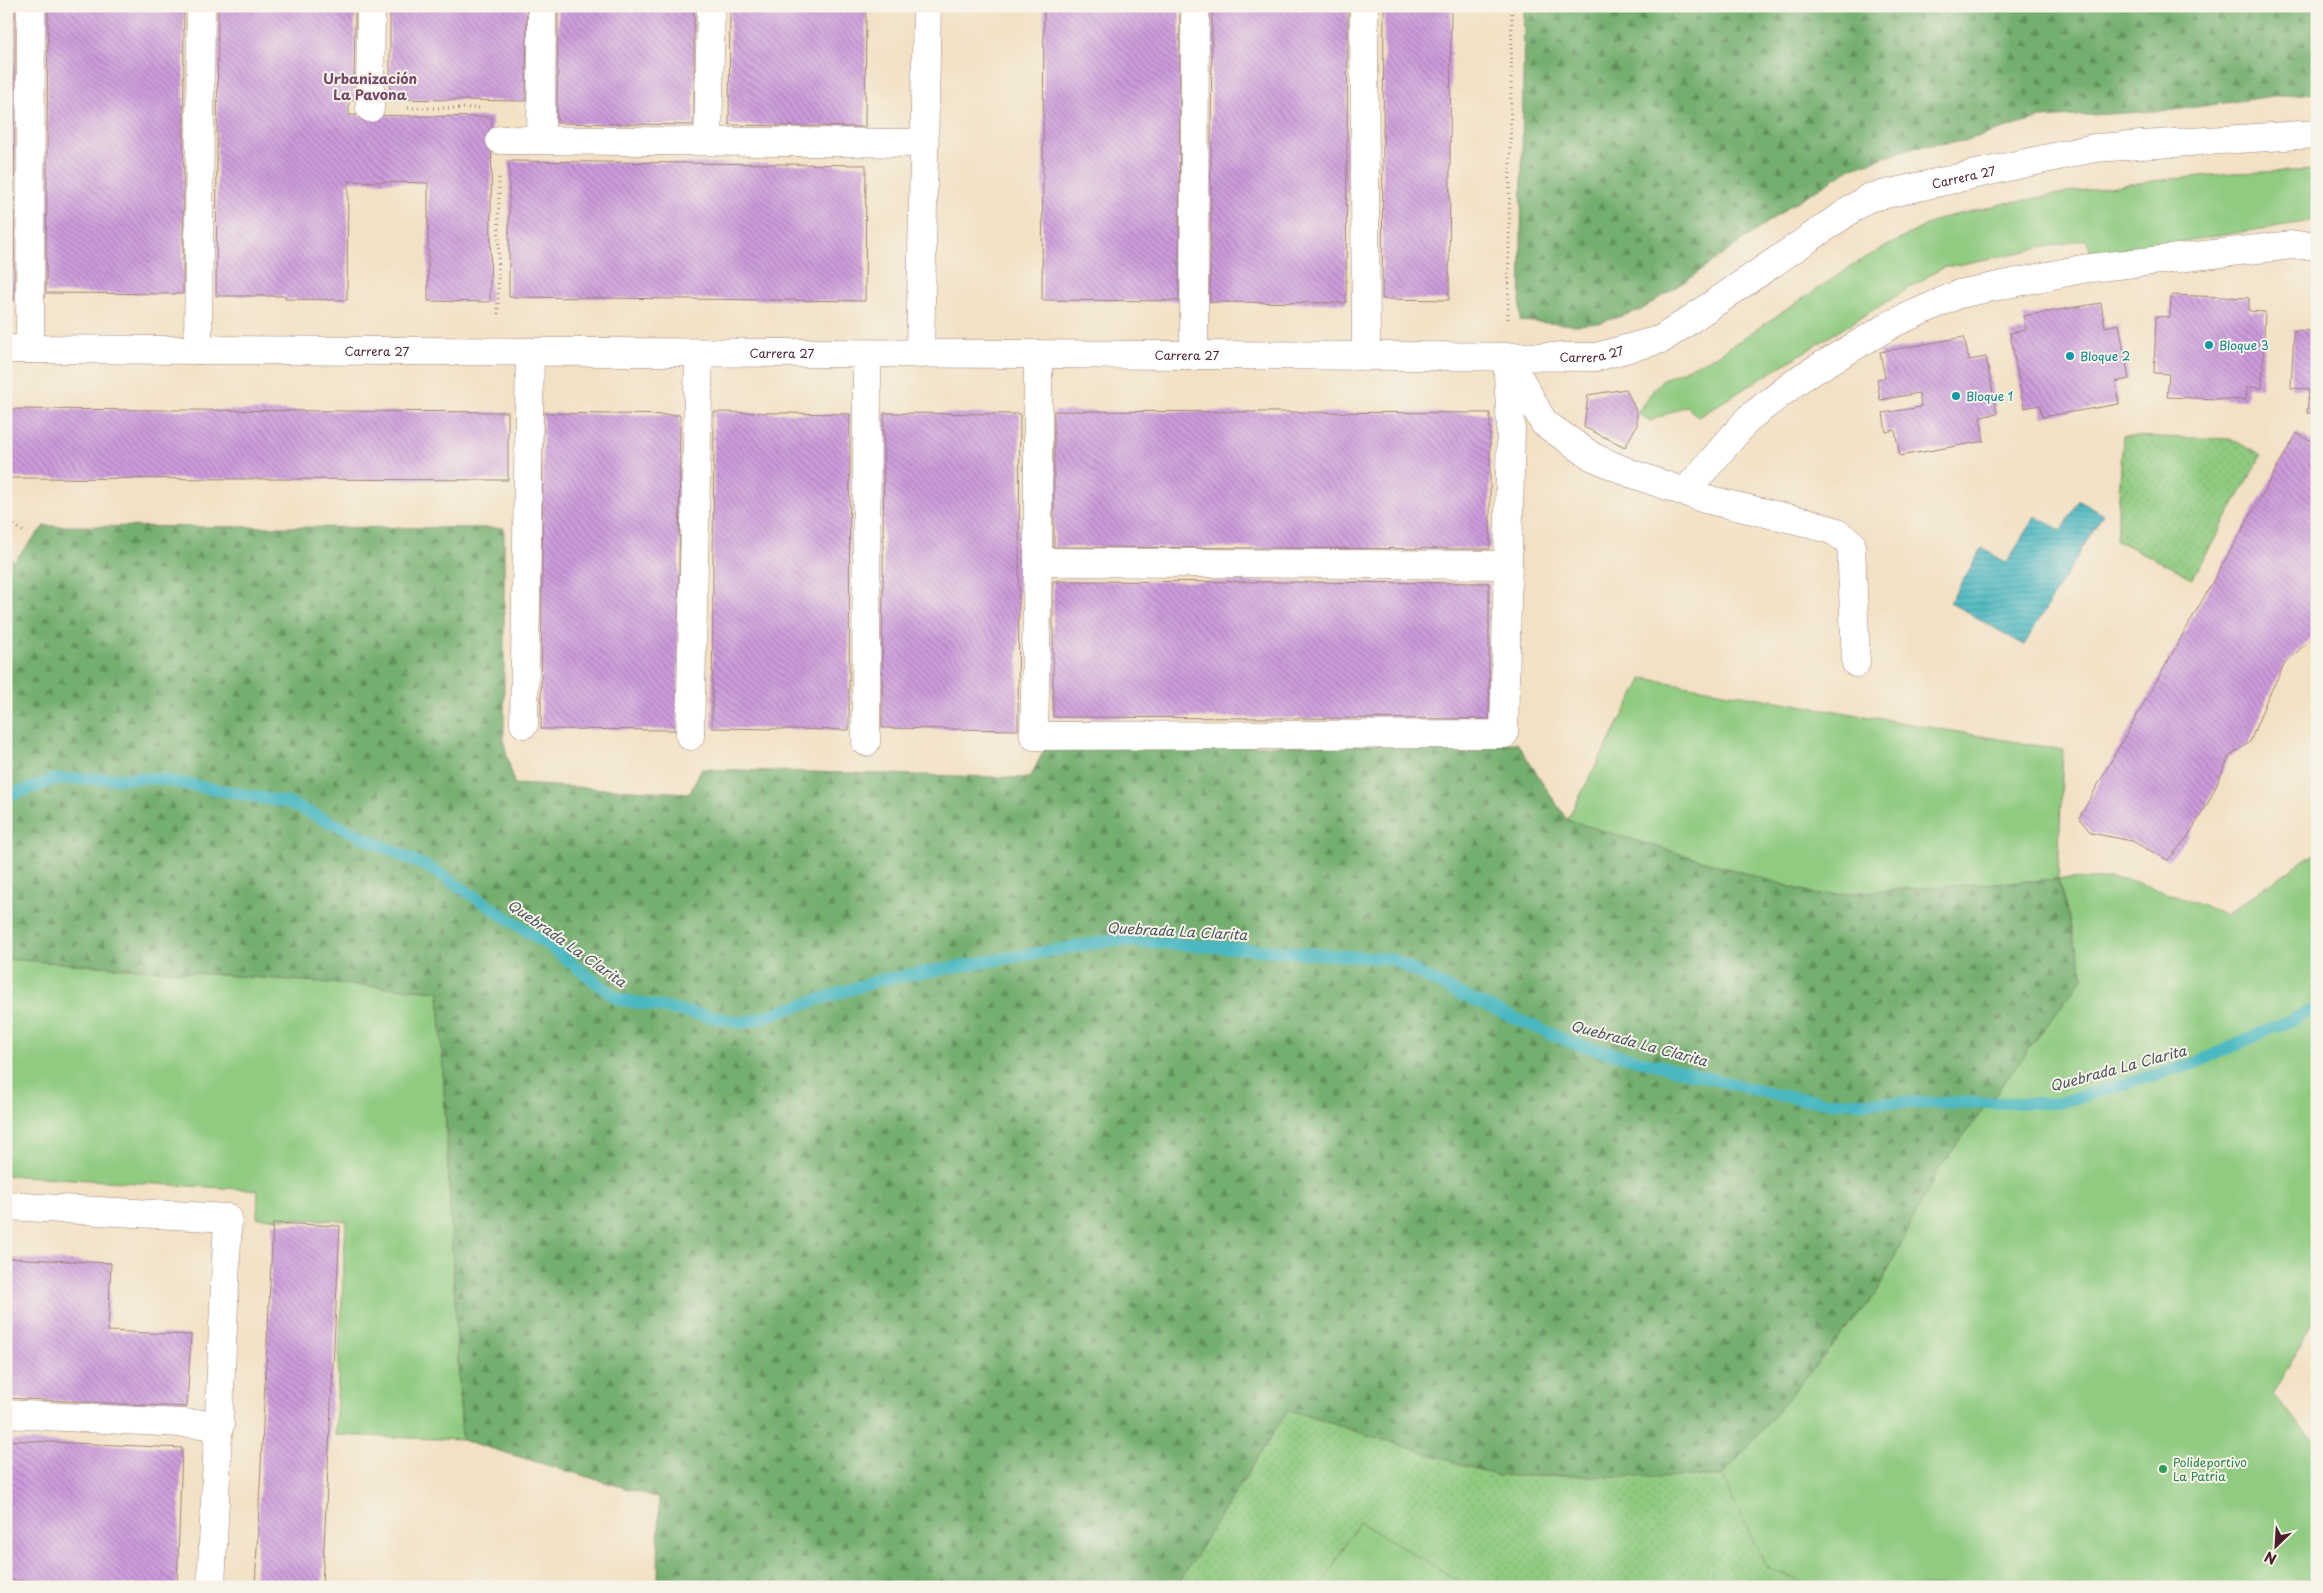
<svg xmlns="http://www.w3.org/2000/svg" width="2323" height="1593" font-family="'Playpen Sans',sans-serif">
<defs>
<pattern id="forest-firs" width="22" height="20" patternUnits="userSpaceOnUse" patternTransform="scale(1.25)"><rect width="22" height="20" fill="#73af6e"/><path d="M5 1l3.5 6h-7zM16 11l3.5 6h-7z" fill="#608e5b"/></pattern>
<pattern id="park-dots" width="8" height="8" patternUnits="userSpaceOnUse" patternTransform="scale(1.25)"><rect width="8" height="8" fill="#8fcb80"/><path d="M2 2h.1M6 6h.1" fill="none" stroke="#7dae6f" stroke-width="1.8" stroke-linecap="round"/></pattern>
<pattern id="water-rules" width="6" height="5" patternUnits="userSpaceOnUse" patternTransform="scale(1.25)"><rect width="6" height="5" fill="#49b8c1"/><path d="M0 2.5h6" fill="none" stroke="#3f959d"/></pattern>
<pattern id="building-back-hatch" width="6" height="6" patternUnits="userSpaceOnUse" patternTransform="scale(1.25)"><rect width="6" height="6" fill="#cc9bdc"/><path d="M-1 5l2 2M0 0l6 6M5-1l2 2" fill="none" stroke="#a87eb3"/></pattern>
</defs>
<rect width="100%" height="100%" fill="#f7f3e8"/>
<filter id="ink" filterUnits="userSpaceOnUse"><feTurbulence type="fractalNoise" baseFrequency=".02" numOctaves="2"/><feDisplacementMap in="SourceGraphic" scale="10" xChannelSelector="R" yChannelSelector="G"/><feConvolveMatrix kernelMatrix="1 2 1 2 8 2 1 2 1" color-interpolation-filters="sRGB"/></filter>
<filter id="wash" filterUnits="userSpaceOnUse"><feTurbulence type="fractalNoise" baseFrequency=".0096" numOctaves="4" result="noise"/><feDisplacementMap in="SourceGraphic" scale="20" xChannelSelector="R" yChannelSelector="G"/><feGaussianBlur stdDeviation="1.12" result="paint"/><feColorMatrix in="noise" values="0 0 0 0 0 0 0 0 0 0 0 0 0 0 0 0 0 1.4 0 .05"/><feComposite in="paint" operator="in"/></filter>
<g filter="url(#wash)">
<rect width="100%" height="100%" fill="#f2e1c4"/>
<g fill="#8fcb80" stroke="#6c7556">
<path d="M2317,170V220L2092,256L2086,239L1942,268L1698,417L1686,406L1650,421L1637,413L1654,389L1662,380L1719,354L1861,260L1938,219L2006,203L2072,192L2152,181L2233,173Z"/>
<path d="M1643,678L2063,750L2058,879H2127L2226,914L2317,851V1315L2272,1395L2317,1443V1587H1812L1765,1565L1722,1477L1876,1294L1937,1171L2084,976L2058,879L1818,895L1567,820Z"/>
<path d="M6,959L439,991L462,1440L335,1435L346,1221L257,1218L258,1190L6,1175Z"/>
<path d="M1359,1522L1469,1587H1320Z"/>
</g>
<g fill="url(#forest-firs)" stroke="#5e674c">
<path d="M1524,6H2317V93L2273,96L2175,110L2041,118L1964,141L1914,147L1850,169L1796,202L1693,276L1641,310L1599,323L1577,325L1520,321Z"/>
<path d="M44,526L504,528V743L514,784L690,793L701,769L1030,778L1045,748L1517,743L1567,820L1818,895L2058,879L2084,976L1937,1171L1876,1294L1722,1477L1498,1476L1288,1410L1176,1587H658L659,1498L462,1440L439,991L6,959V556L14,561Z"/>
</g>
<g fill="url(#park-dots)" stroke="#6c7556">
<path d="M2123,436L2232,439L2261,456L2193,578L2116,540Z"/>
<path d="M1288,1410L1498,1476L1722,1477L1765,1565L1812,1587H1469L1359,1522L1320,1587H1176Z"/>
</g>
<path fill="url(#water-rules)" stroke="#4a6c76" d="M2079,500L2103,514L2024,645L1950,602L1982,548L2007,563L2035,516L2062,531Z"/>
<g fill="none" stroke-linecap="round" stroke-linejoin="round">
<path stroke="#49b8c1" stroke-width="12" d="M6,797L55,779L154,778L289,803L434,870L545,943L618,999L744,1023L880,980L1113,940L1392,959L1457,993L1572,1043L1771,1094L1827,1102L2059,1103L2193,1064L2317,1008"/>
</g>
<g id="blocks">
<g fill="url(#building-back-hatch)">
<path d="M6,6H15L14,300H6Z"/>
<path d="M48,6H184L183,294L46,293Z"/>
<path d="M218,6H355L354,100H349V115L492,117L490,302L428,301V183L348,181L347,300L285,299L286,296H216Z"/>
<path d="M390,6H527L526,101L390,99Z"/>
<path d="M558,6H694V125L557,123Z"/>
<path d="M730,6H866L865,127L729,125Z"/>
<path d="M1044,6H1180L1179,301L1042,300Z"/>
<path d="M1212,6H1348L1346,303L1210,302Z"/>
<path d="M1384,6H1451L1449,300L1382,299Z"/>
<path d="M509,161L866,165L865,301L509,297Z"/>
<path d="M2171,295L2249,298V311L2265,312L2262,388L2247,387L2246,400L2167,397L2169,374L2154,373L2156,316L2170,317Z"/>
<path d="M2101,303L2105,327L2119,324L2129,379L2115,382L2119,404L2042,417L2040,405L2024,408L2010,333L2026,330L2023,316Z"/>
<path d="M2313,307H2317V413H2307L2309,389L2291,388L2294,330L2312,331Z"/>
<path d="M1964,337L1969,360L1986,357L1997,414L1980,417L1984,441L1900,456L1895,430L1886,432L1883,413L1921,407L1919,393L1880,400L1877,379L1885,378L1880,352Z"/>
<path d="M1626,389L1637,413V425L1625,447L1584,427L1588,395Z"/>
<path d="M6,409L508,412V480L6,478Z"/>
<path d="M1054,411L1490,413V549L1054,547Z"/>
<path d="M714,412L850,414L849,730L712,728Z"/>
<path d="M543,413L680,415L678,730L541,729Z"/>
<path d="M884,413L1020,414L1018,730L882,728Z"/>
<path d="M2297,433L2317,444V630L2308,642L2285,663L2267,699L2250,742L2229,757L2208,803L2187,838L2168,860L2132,841L2091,833L2079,818Z"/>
<path d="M1053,581L1489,583V719L1053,717Z"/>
<path d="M273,1223L340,1226L322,1587H255Z"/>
<path d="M6,1258L111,1263L108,1331L191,1335L187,1407L6,1398Z"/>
<path d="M6,1440L182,1448L177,1587L6,1580Z"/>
</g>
</g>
</g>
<g filter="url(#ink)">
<use href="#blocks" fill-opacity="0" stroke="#9e8078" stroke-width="1"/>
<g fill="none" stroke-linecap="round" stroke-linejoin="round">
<g stroke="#9e8078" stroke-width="29">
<g id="minor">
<path d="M1364,6L1366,357"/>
<path d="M370,108L371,6"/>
<path d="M500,140L925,143"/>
<path d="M541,140L542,6"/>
<path d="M708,141L711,6"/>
<path id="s1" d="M6,349L1596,357L1662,339L1868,198L2094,148L2317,134"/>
<path d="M30,349L31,6"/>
<path d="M198,350L201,6"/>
<path d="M920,354L927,6"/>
<path d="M1038,354V562L1034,736L1504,734L1511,427L1507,357"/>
<path d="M1194,356L1195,6"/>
<path d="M1511,363L1544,423L1593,457L1630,473L1705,499L1810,523L1834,531L1851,543L1856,663"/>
<path d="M1685,492L1749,418L1801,378L1894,323L1959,294L2082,269L2292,245H2317"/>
<path d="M1038,562L1508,565"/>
<path d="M524,724L530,352"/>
<path d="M690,736L699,353"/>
<path d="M866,742L867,354"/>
<path d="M6,1206L228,1218L211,1587"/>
<path d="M6,1414L220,1425"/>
</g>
</g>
<g stroke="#9e8078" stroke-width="3" stroke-dasharray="1 4" stroke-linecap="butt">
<path d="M408,108H479"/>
<path d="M498,314L499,176"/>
<path d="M1508,319L1512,6"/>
<path d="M6,519L24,532"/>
</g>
<use href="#minor" stroke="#fff" stroke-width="28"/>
</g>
</g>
<g fill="#0f9aa8" stroke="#f7f3e8" stroke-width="2">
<circle cx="2209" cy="345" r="5"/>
<circle cx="2070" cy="356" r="5"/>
<circle cx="1956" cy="396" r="5"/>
</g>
<circle fill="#2e9e5b" stroke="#f7f3e8" stroke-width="2" cx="2163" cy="1469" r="5"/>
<g text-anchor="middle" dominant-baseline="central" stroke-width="4" stroke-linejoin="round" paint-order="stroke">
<g font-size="12" fill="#4a1f2b" stroke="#f7f3e8">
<text stroke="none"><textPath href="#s1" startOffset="2006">Carrera 27</textPath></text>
<text stroke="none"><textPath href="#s1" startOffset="371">Carrera 27</textPath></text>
<text stroke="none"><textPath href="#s1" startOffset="1586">Carrera 27</textPath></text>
<text stroke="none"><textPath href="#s1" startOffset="776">Carrera 27</textPath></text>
<text stroke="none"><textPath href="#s1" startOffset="1181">Carrera 27</textPath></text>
</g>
<g font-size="12" fill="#0d838f" stroke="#f7f3e8" text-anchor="start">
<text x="2219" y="345">Bloque 3</text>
<text x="2080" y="356">Bloque 2</text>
<text x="1966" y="396">Bloque 1</text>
</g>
<g font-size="12" fill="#27864d" stroke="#f7f3e8" text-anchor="start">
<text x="2173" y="1462">Polideportivo<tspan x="2173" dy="14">La Patria</tspan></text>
</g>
<g font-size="14" font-weight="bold" fill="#784a69" stroke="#f7f3e8">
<text x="370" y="78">Urbanización<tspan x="370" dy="16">La Pavona</tspan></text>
</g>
<g font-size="14" font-style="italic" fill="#4a5560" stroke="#f7f3e8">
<text transform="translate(1177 931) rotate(3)">Quebrada La Clarita</text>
<text transform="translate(567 943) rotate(35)">Quebrada La Clarita</text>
<text transform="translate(1639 1043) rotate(15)">Quebrada La Clarita</text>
<text transform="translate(2118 1068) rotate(-15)">Quebrada La Clarita</text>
</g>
</g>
<rect width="2323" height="1593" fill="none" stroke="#f7f3e8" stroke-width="25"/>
<g transform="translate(2276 1546) rotate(205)" stroke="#f7f3e8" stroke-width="4" paint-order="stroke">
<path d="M0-4L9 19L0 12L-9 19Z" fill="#4a1f2b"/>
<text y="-8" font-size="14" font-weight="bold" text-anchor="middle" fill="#4a1f2b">N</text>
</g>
</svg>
